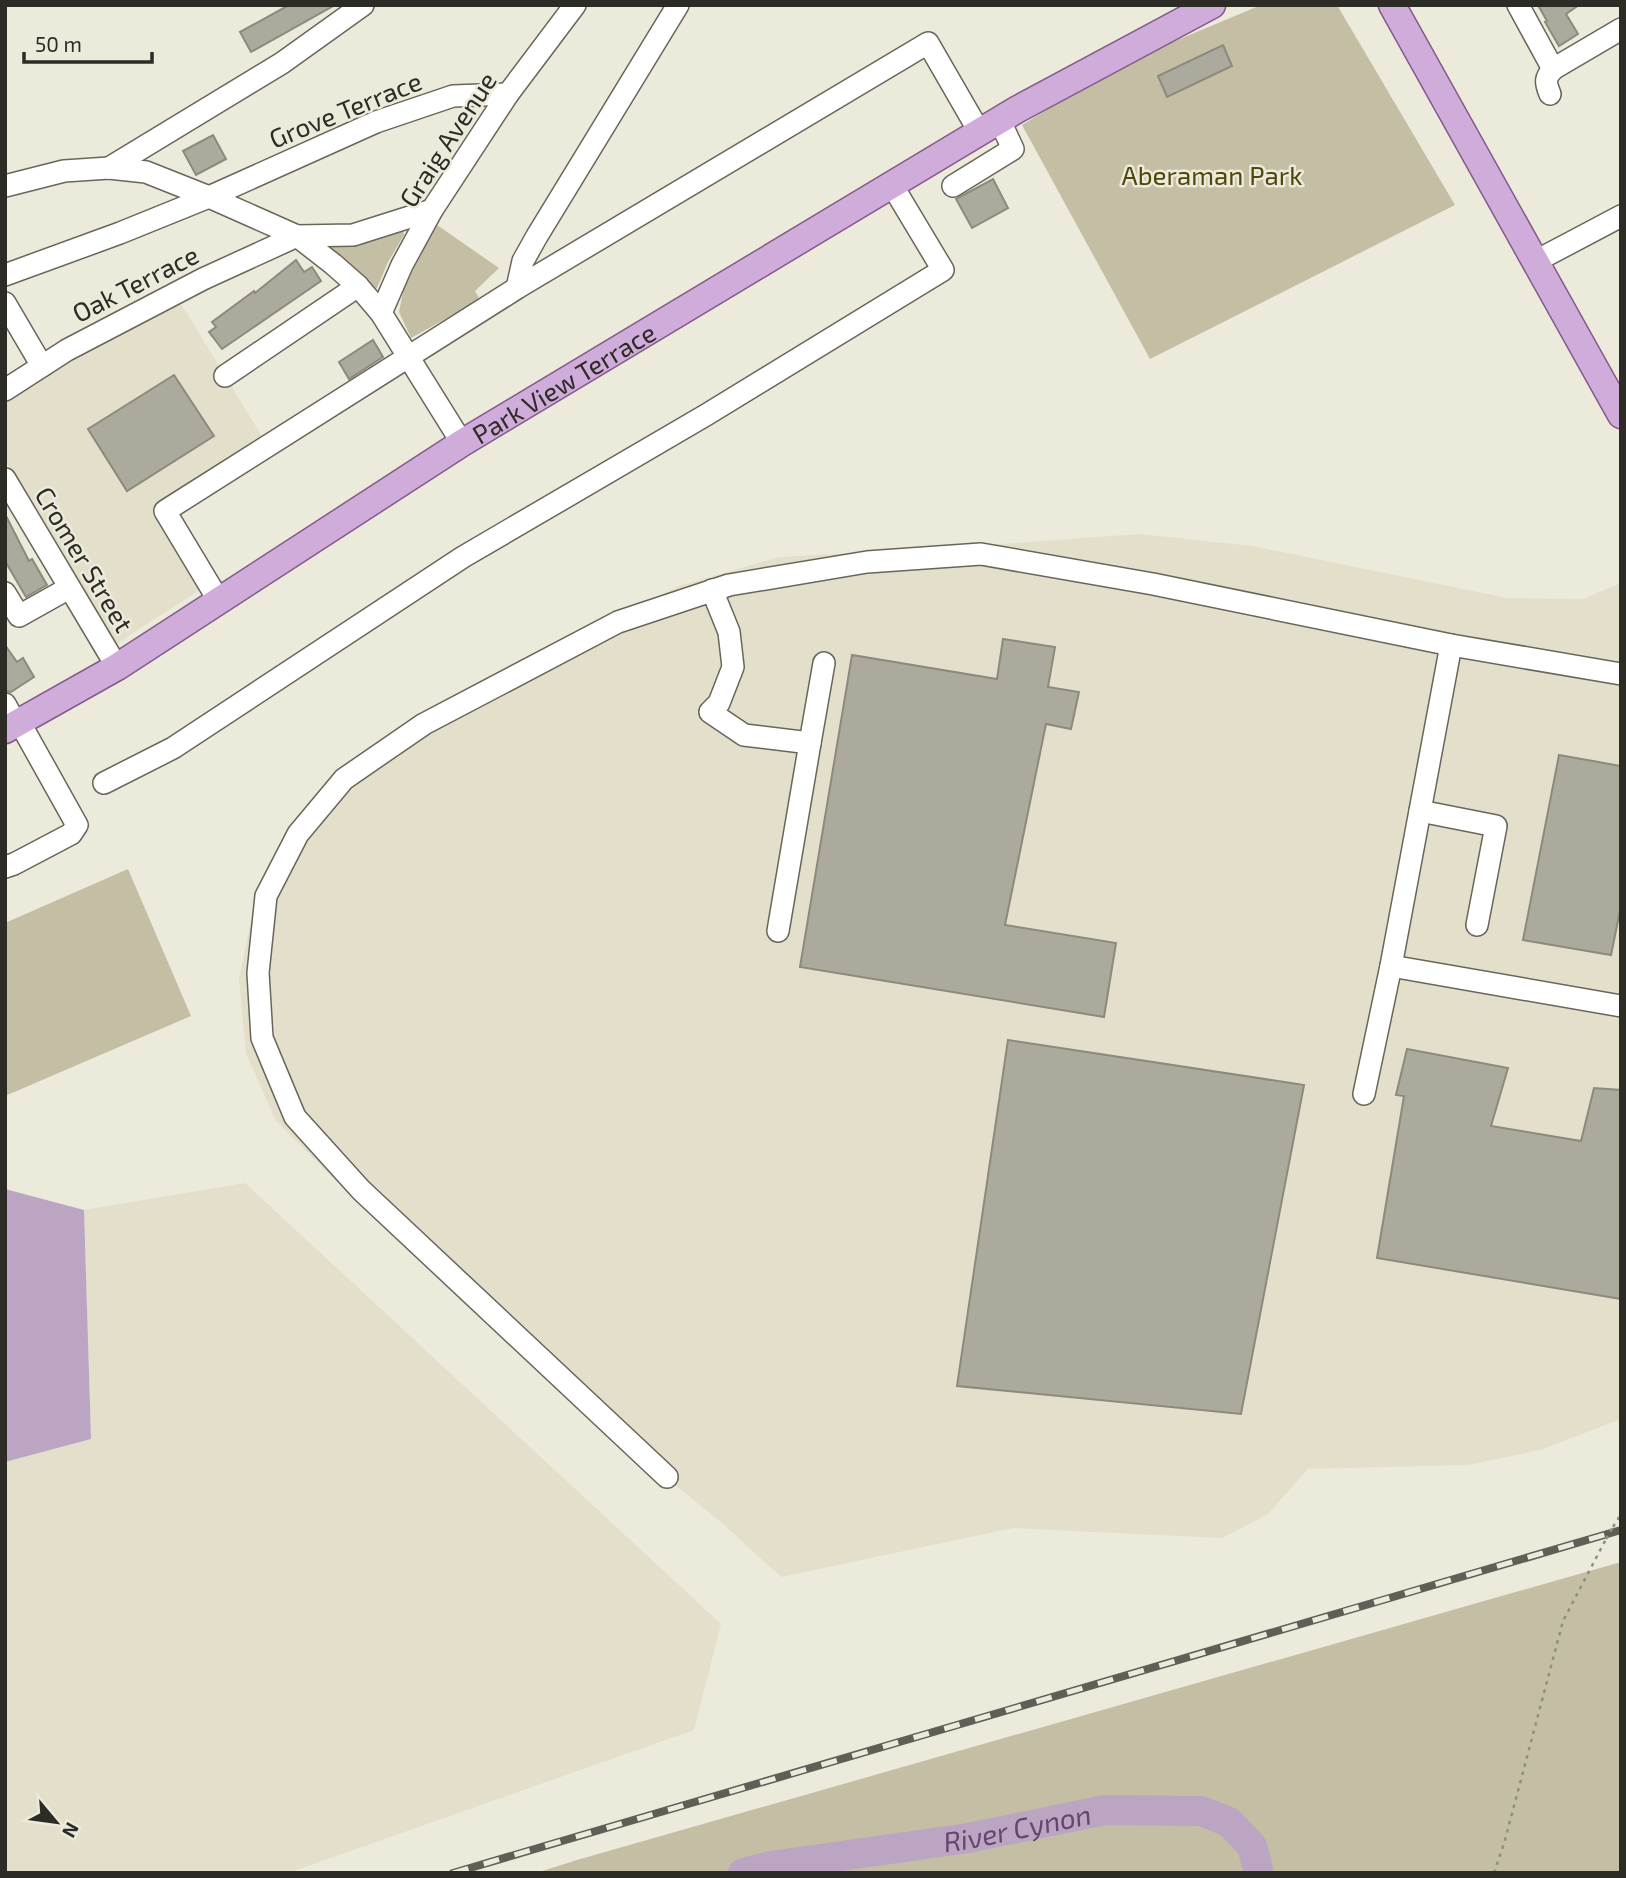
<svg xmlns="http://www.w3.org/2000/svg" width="1626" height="1878" font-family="'Exo 2',sans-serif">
<rect width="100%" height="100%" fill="#eceadb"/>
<g fill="#e3dfca">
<path d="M180,302L263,438L156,506L203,588L116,644L5,460V397L78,354Z"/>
<path d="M1139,534L1253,546L1507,598L1583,599L1621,583V1419L1540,1450L1468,1465L1308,1469L1268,1514L1222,1538L1013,1528L781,1577L722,1523L577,1406L358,1203L276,1121L246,1054L239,979L251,920L284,843L327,785L521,664L679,586L779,557L945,548Z"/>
<path d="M245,1183L721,1624L694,1730L288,1873H5V1462L91,1439L84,1210Z"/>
</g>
<g fill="#c4bfa4">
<path d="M1261,5H1337L1455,205L1150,359L1022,125L1066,98L1156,49Z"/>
<path d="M437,225L499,268L475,291L480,300L411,338L399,312L404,287Z"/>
<path d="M398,230H403L404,235L388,262L377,288L372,290L327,250L331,244Z"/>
<path d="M128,869L191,1016L5,1096V923Z"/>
<path d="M1621,1562V1873H536L577,1860Z"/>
</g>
<path fill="#bba5c2" d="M5,1189L84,1210L91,1439L5,1462Z"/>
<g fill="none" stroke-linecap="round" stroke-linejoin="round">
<path stroke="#bba5c2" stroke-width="30" id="s1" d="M743,1873L771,1866L968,1838L1105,1810L1201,1811L1229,1822L1252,1846L1259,1873"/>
</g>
<g fill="#acaa9c" stroke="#8c8a7d" stroke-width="2">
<path d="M289,5H335L251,52L240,32Z"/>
<path d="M1538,5H1579L1566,14L1578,34L1559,46L1545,22L1547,21Z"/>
<path d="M1223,45L1232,66L1167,97L1158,76Z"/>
<path d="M213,135L226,159L196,175L183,151Z"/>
<path d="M993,179L1008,208L972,228L956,199Z"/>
<path d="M296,260L304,272L312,267L321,281L222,349L209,332L216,327L212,322L254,291L255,293Z"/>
<path d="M373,340L383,357L349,379L339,362Z"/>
<path d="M174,375L214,436L127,491L88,429Z"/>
<path d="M5,514L29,561L32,559L47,585L26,597L5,561Z"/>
<path d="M1003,639L1055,647L1048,687L1079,692L1071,729L1046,724L1005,925L1116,943L1104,1017L800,967L852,655L997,679Z"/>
<path d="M5,645L17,662L23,658L34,677L11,692L5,691Z"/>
<path d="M1559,755L1621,766V906L1611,955L1523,940Z"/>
<path d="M1008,1040L1304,1085L1241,1414L957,1386Z"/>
<path d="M1407,1049L1508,1068L1491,1126L1581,1141L1594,1088L1621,1090V1299L1377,1258L1404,1096L1396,1095Z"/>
</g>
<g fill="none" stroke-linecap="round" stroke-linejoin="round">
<g stroke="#68665a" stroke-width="24">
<g id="minor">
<path d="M1518,5L1553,69L1621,29"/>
<path d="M1550,94C1545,82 1545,78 1553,69"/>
<path d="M109,168L282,63L363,5"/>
<path d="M5,186L64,171L109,168L146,172L209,197L297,236L333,264L358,286L381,313L462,443"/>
<path d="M953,186L1013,149L1000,121"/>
<path d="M1534,262L1621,216"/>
<path d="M5,275L120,233L209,197L376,122L453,96L508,94"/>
<path d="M517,288L523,261L537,236L678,5"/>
<path d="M5,303L42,366"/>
<path d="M381,313L402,265L432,210L508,94L575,5"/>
<path d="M225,376L358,286"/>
<path d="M5,390L67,350L203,279L297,236L353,235L432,210"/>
<path d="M5,479L117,667"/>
<path d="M712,590L729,632L733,667L719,703L710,712L744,735L810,743L778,931"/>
<path d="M5,593L19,616L69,588"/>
<path d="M219,601L165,511L517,288L928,43L980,133"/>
<path d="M5,704L16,724"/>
<path d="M810,743L824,663"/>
<path d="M104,783L173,748L463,557L706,415L943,270L892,185"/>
<path d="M1420,811L1496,826L1477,925"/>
<path d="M5,867L14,864L71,834L77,825L20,723"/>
<path d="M1391,966L1621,1006"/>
<path d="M1364,1094L1391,966L1451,645"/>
<path d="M667,1477L361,1190L295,1117L262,1038L258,973L266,896L298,834L344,779L424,724L618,622L729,585L867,562L981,554L1153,584L1451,645L1621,674"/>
</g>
</g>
<g stroke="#825a8b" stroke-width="29">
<g id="major">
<path d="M1392,5L1621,415"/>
<path id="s2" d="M5,730L117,667L462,443L1018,109L1212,5"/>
</g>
</g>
<g stroke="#908e84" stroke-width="2.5" stroke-dasharray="3.5 5" stroke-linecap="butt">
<path d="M1613,1527L1621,1514"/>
<path d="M1494,1873L1505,1840L1563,1621L1606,1539"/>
</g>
<use href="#minor" stroke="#fff" stroke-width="21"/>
<use href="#major" stroke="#d0acda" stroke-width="26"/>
<g stroke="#605f57" stroke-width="8">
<path id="rail" d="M453,1873L1621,1530"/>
</g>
<use href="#rail" stroke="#eceadb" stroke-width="5" stroke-dasharray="16" stroke-linecap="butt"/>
<path stroke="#908e84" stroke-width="2.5" stroke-dasharray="3.5 5" stroke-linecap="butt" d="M1606,1539L1613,1527"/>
</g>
<g text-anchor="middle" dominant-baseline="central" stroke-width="5" stroke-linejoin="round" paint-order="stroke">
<g font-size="26" fill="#2c2b26" stroke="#eceadb">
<text transform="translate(345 109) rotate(-22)">Grove Terrace</text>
<text transform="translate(447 139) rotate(-57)">Graig Avenue</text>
<text transform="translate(135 283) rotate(-27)">Oak Terrace</text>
<text stroke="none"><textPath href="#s2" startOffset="658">Park View Terrace</textPath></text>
<text transform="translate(85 559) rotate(59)">Cromer Street</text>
</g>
<g font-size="26" fill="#514609" stroke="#eceadb">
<text x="1212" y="174">Aberaman Park</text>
</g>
<g font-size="28" font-style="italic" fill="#664670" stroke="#eceadb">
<text stroke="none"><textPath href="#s1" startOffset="278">River Cynon</textPath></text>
</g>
</g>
<rect width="1626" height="1878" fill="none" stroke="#2c2b26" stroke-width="14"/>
<g transform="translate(56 1822) rotate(119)" stroke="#eceadb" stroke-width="5" paint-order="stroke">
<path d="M0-5L12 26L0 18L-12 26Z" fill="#2c2b26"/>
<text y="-10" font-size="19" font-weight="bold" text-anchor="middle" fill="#2c2b26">N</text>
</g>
<path d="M24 52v10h128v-10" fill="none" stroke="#2c2b26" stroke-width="3.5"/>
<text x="35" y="52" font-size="21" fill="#2c2b26" stroke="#eceadb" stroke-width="5" paint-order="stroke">50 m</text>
</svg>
